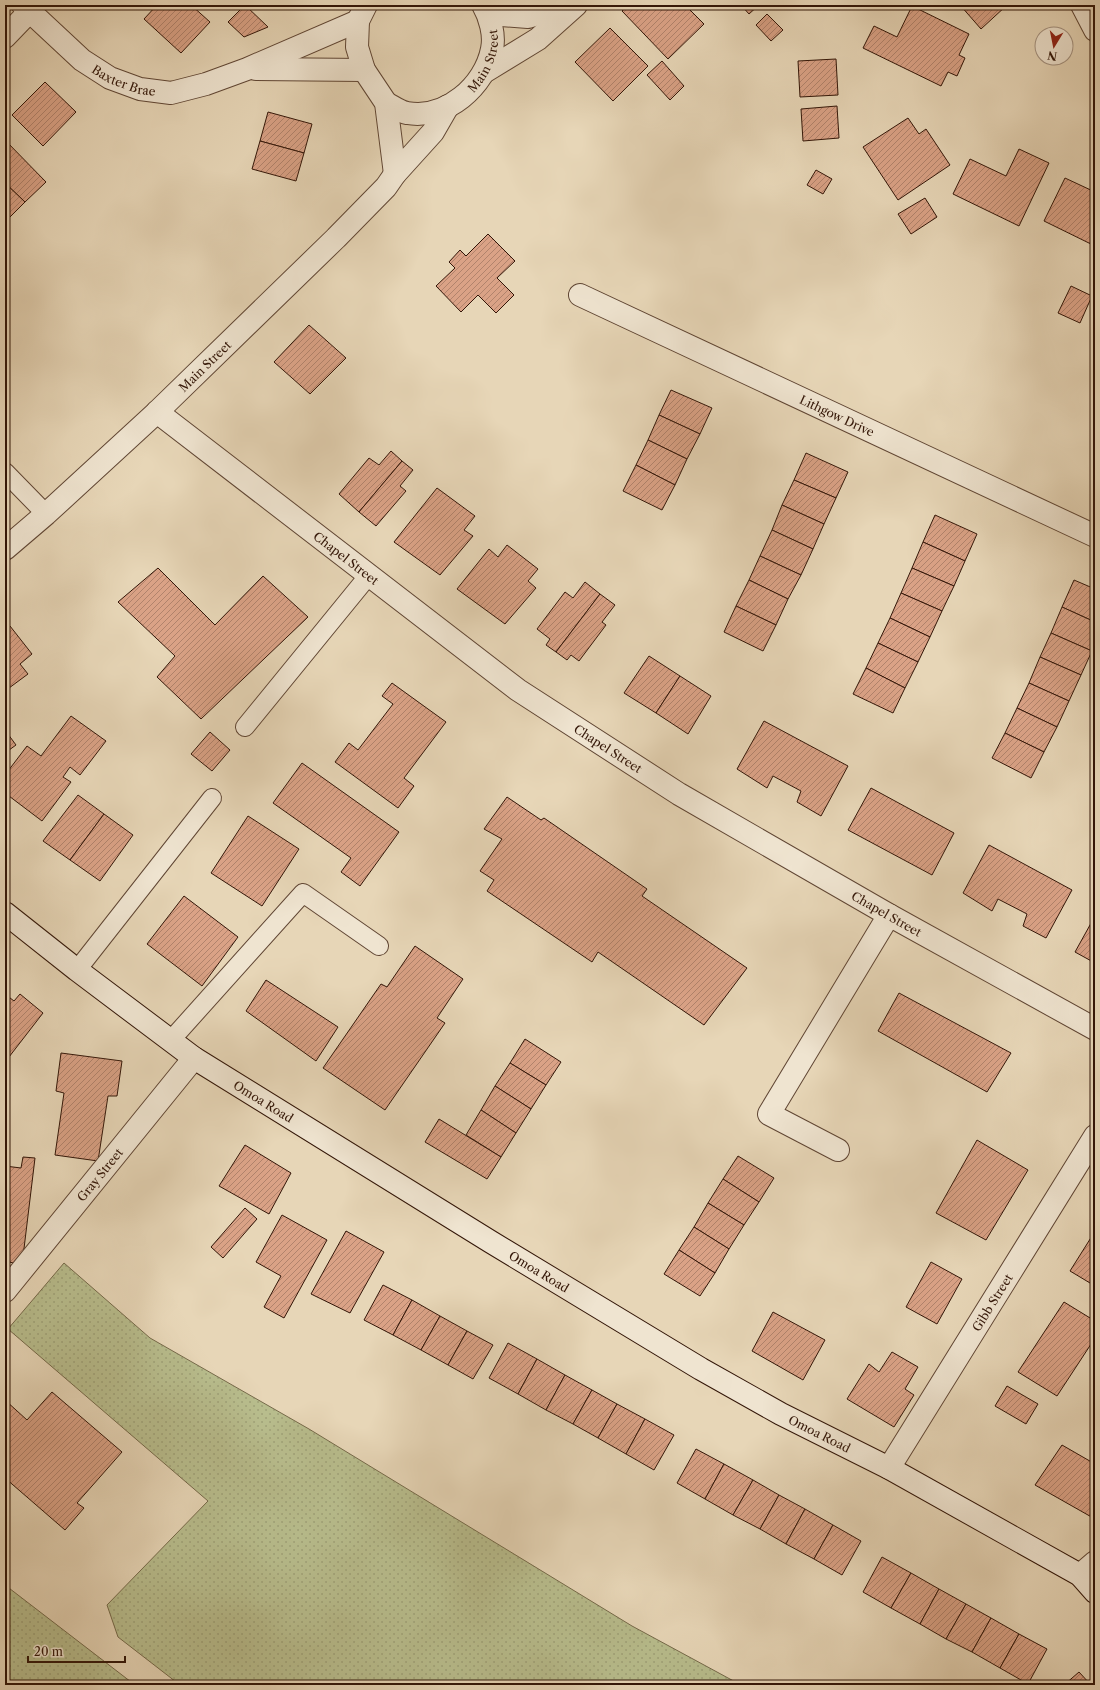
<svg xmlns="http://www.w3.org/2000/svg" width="1100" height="1690" font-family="'Libre Caslon Text',serif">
<defs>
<pattern id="grass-dots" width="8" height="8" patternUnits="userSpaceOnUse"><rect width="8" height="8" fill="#b8bd8d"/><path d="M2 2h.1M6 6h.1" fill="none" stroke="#9fa278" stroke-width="1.8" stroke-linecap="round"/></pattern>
<pattern id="building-hatch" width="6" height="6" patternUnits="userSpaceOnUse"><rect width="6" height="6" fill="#daa286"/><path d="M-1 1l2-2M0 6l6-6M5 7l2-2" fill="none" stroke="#b1836c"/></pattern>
</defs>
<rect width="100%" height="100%" fill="#e7d6b7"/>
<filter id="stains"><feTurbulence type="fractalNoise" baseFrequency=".005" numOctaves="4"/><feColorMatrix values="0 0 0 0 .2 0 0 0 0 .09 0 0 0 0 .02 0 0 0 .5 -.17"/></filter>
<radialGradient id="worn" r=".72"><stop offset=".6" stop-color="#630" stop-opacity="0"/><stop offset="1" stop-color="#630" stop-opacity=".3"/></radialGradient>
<g fill="url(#grass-dots)" stroke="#766a4a">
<path d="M64,1263L150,1338L309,1429L632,1626L741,1685H180L118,1637L107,1605L208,1501L8,1329Z"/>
<path d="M5,1585L135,1685H5Z"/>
</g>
<g fill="url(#building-hatch)" stroke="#331608">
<path d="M157,5H191L210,22L181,53L144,19Z"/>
<path d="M245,5L268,27L244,37L228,22Z"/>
<path d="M629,5H685L704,24L668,59L622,11Z"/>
<path d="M741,5H759L749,14Z"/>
<path d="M960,5H1020L1016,8L1006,6L981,29Z"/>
<path d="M912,6L969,34L959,55L965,58L957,76L948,72L941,86L863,48L874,26L897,37Z"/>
<path d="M767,14L783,30L771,41L756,25Z"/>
<path d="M610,28L648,66L613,101L575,62Z"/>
<path d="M836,59L838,95L800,97L798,61Z"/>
<path d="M662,61L684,86L670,100L647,75Z"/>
<path d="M45,82L76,112L43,146L12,115Z"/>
<path d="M837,106L839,138L803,141L801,109Z"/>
<path d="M268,112L312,124L304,153L260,141Z"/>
<path d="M908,118L919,134L926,129L950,165L898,200L863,147Z"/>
<path d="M5,140L46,182L25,202L5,183Z"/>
<path d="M260,141L304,153L296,181L252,169Z"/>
<path d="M1019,149L1049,163L1019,226L953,194L970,159L1006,176Z"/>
<path d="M816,170L832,179L823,194L807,185Z"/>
<path d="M1065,178L1095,192V246L1044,221Z"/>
<path d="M5,183L25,202L5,222Z"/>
<path d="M925,198L937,217L911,234L898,214Z"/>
<path d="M488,234L515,261L497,278L514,295L496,313L478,295L461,312L436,286L455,268L449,262L460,250L466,256Z"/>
<path d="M1071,286L1092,296L1080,323L1058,313Z"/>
<path d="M309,325L346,358L310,394L274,362Z"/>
<path d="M671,390L712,408L700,434L659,415Z"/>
<path d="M659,415L700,434L687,459L648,440Z"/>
<path d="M648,440L687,459L675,485L636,465Z"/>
<path d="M391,451L402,461L359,512L339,494L369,458L379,465Z"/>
<path d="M806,453L848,472L836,498L794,480Z"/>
<path d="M402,461L413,470L400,486L406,491L376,526L359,512Z"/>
<path d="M636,465L675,485L662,510L623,491Z"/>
<path d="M794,480L836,498L824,524L782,505Z"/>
<path d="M437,488L475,516L464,530L473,536L440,575L394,542Z"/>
<path d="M782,505L824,524L813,549L772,530Z"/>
<path d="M935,515L977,534L965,561L923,542Z"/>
<path d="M772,530L813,549L801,575L760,556Z"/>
<path d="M923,542L965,561L954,586L912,568Z"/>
<path d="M507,545L538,569L528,581L536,588L505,624L457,589L489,549L498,557Z"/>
<path d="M760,556L801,575L788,599L749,580Z"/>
<path d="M158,568L215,625L263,576L308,617L201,719L157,677L175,656L118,602Z"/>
<path d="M912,568L954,586L942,611L901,593Z"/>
<path d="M749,580L788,599L776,625L736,606Z"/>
<path d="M1074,580L1095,589V622L1062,607Z"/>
<path d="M585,582L600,594L556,652L546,645L550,639L537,629L565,592L573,598Z"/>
<path d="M901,593L942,611L930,637L890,618Z"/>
<path d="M600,594L615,605L602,622L606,625L579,661L571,655L567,660L556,652Z"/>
<path d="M736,606L776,625L763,651L724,632Z"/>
<path d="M1062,607L1095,622V645L1092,651L1051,633Z"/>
<path d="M890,618L930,637L918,662L878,643Z"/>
<path d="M10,626L32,654L20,664L28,674L5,691V629Z"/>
<path d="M1051,633L1092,651L1081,675L1040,657Z"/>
<path d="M878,643L918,662L905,688L866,668Z"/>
<path d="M649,656L680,676L656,713L624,693Z"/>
<path d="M1040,657L1081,675L1069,701L1029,683Z"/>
<path d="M866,668L905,688L893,713L853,694Z"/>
<path d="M680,676L711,696L688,734L656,713Z"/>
<path d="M392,683L446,722L404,778L414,786L398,808L335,762L349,743L358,750L393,704L382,696Z"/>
<path d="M1029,683L1069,701L1057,727L1017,708Z"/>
<path d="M1017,708L1057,727L1044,752L1005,733Z"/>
<path d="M71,716L106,741L80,775L70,767L63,777L71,782L42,821L5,793V775L27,746L41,756Z"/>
<path d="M764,721L848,766L821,816L797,802L801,791L773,776L767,788L737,769Z"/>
<path d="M5,730L16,745L5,753Z"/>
<path d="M210,732L230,750L212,771L191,754Z"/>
<path d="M1005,733L1044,752L1031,778L992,758Z"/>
<path d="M302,763L399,832L360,886L341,872L351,858L273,803Z"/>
<path d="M871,788L954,833L932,875L848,830Z"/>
<path d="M78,795L104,814L70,860L43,841Z"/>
<path d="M507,797L541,820L544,818L647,889L642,896L747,968L704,1025L598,952L592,962L487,891L494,880L480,871L502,839L484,829Z"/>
<path d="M104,814L133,835L100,881L70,860Z"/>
<path d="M248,816L299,849L262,906L211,873Z"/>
<path d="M989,845L1072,890L1046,938L1023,926L1027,914L998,899L992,911L963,893Z"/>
<path d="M184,896L238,937L202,986L147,944Z"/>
<path d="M1095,916V963L1075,952Z"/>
<path d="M415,946L463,979L437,1018L445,1023L385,1110L323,1068L381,984L387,987Z"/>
<path d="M266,980L338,1027L316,1061L246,1011Z"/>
<path d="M899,993L1011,1053L987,1092L878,1031Z"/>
<path d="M5,994L14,1001L20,994L43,1013L9,1057L5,1054Z"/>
<path d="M525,1039L561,1062L546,1085L510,1063Z"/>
<path d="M61,1053L122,1061L117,1096H108L98,1161L55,1155L64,1093L56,1091Z"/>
<path d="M510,1063L546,1085L531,1109L495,1086Z"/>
<path d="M495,1086L531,1109L516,1133L481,1110Z"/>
<path d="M481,1110L516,1133L501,1157L466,1135Z"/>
<path d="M439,1119L501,1157L487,1179L425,1142Z"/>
<path d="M977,1140L1028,1170L986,1240L936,1213Z"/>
<path d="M245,1145L291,1173L269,1214L219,1186Z"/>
<path d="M738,1156L774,1178L759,1202L723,1179Z"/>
<path d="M23,1157L35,1158L22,1265L5,1261V1166L21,1168Z"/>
<path d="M723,1179L759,1202L744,1225L708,1203Z"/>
<path d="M708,1203L744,1225L729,1249L694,1227Z"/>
<path d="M245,1208L257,1219L223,1258L211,1247Z"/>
<path d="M282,1215L327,1240L284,1318L264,1307L281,1276L256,1262Z"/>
<path d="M694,1227L729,1249L715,1273L679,1250Z"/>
<path d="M346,1231L384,1252L350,1313L311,1294Z"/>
<path d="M1092,1236L1095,1238V1286L1070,1271Z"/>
<path d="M679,1250L715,1273L700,1296L664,1274Z"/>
<path d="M931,1262L962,1279L937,1324L906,1307Z"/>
<path d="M383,1285L412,1300L393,1335L364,1320Z"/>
<path d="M412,1300L440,1316L421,1350L393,1335Z"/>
<path d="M1064,1302L1095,1321V1338L1057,1396L1018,1372Z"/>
<path d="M773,1312L825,1340L803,1380L752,1351Z"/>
<path d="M440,1316L467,1331L448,1365L421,1350Z"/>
<path d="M467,1331L493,1345L473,1379L448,1365Z"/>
<path d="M508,1343L537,1359L518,1394L489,1378Z"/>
<path d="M892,1352L918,1367L905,1389L914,1395L894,1427L847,1399L869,1364L879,1372Z"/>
<path d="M537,1359L565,1375L546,1410L518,1394Z"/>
<path d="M565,1375L592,1390L573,1424L546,1410Z"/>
<path d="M1007,1386L1038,1404L1026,1424L995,1406Z"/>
<path d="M592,1390L617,1404L598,1438L573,1424Z"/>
<path d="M52,1392L122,1452L77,1503L84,1508L65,1530L5,1478V1400L27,1420Z"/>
<path d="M617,1404L645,1419L626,1454L598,1438Z"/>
<path d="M645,1419L674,1435L654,1470L626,1454Z"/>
<path d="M1062,1445L1095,1464V1519L1035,1485Z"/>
<path d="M696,1449L724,1464L705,1499L677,1483Z"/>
<path d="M724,1464L753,1480L733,1515L705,1499Z"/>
<path d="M753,1480L779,1495L760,1529L733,1515Z"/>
<path d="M779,1495L805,1509L786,1544L760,1529Z"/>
<path d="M805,1509L833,1525L814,1559L786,1544Z"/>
<path d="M833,1525L861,1541L842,1575L814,1559Z"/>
<path d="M882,1557L911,1573L891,1608L863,1592Z"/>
<path d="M911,1573L939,1589L920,1624L891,1608Z"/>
<path d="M939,1589L966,1604L946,1639L920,1624Z"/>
<path d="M966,1604L991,1618L972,1652L946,1639Z"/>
<path d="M991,1618L1019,1634L1000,1668L972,1652Z"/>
<path d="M1019,1634L1047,1649L1028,1684L1000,1668Z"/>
<path d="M1079,1672L1091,1685H1064Z"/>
</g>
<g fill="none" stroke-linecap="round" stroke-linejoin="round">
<g stroke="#604634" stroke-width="20">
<g id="service">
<path d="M5,472L46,514"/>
<path d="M245,727L369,575"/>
<path d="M77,970L212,798"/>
<path d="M171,1040L303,893L379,946"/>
</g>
</g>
<g stroke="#604634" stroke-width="24">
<g id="minor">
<path id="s1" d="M23,5L82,60L110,78L140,89L171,93L206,84L247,69L358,21"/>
<path d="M1082,5L1095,30"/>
<path d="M488,14L528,17L567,5"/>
<path d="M5,37L30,11"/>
<path d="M256,69L364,70"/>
<path d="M484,72L538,39L576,5"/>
<path id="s2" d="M580,295L1095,536"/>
<path id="s3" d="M157,412L518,690L679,794L889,915L1095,1029"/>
<path d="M838,1150L769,1114L889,915"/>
<path id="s4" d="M5,1291L194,1058"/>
<path id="s5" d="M889,1468L1095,1136"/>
<path d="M1080,1575L1095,1562"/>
</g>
</g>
<g stroke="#604634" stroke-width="24">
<g id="tertiary">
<path d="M366,5L358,21L357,47L364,70L386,103L395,174"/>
<path id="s6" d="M386,103C392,106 400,112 407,113C446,120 485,86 492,49C495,35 490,17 483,5"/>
<path id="s7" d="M5,549L46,514L157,412L336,238L386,187L395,174L433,132L448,106"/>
</g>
</g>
<g stroke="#331608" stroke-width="24">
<g id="secondary">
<path id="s8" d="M5,913L77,970L194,1058L491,1242L701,1369L781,1414L889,1468L1080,1575L1095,1592"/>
</g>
</g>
<use href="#service" stroke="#efe4d0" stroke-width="18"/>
<use href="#minor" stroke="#efe4d0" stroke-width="22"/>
<use href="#tertiary" stroke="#efe4d0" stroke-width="22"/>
<use href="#secondary" stroke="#efe4d0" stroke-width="22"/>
</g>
<g text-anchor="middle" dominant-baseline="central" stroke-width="3.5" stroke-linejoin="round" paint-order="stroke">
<g font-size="12" fill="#331608" stroke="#efe4d0">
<text stroke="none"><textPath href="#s6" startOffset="126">Main Street</textPath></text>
<text stroke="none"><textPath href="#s1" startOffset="128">Baxter Brae</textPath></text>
<text stroke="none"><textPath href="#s7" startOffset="271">Main Street</textPath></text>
<text stroke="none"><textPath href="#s2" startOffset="284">Lithgow Drive</textPath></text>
<text stroke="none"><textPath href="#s3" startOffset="239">Chapel Street</textPath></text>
<text stroke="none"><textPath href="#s3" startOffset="563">Chapel Street</textPath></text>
<text stroke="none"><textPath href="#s3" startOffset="887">Chapel Street</textPath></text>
<text stroke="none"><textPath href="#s8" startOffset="320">Omoa Road</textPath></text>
<text stroke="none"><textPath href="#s4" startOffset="150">Gray Street</textPath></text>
<text stroke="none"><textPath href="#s8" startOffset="644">Omoa Road</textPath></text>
<text stroke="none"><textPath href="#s5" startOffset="195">Gibb Street</textPath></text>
<text stroke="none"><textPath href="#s8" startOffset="968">Omoa Road</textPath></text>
</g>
</g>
<rect width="1100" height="1690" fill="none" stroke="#e7d6b7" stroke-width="20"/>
<rect x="6" y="6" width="1088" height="1678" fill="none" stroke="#331608" stroke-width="2"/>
<rect x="10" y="10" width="1080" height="1670" fill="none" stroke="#331608"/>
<g transform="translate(1054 46) rotate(190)"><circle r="19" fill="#efe4d0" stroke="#a49280"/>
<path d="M0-3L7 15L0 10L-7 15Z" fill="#8f2418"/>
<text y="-6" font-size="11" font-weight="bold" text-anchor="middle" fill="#331608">N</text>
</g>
<path d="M28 1656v6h97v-6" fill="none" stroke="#331608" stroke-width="2"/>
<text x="34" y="1656" font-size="12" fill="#331608" stroke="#efe4d0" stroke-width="3" paint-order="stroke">20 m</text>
<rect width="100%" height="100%" filter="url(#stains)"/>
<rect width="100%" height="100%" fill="url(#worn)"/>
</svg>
